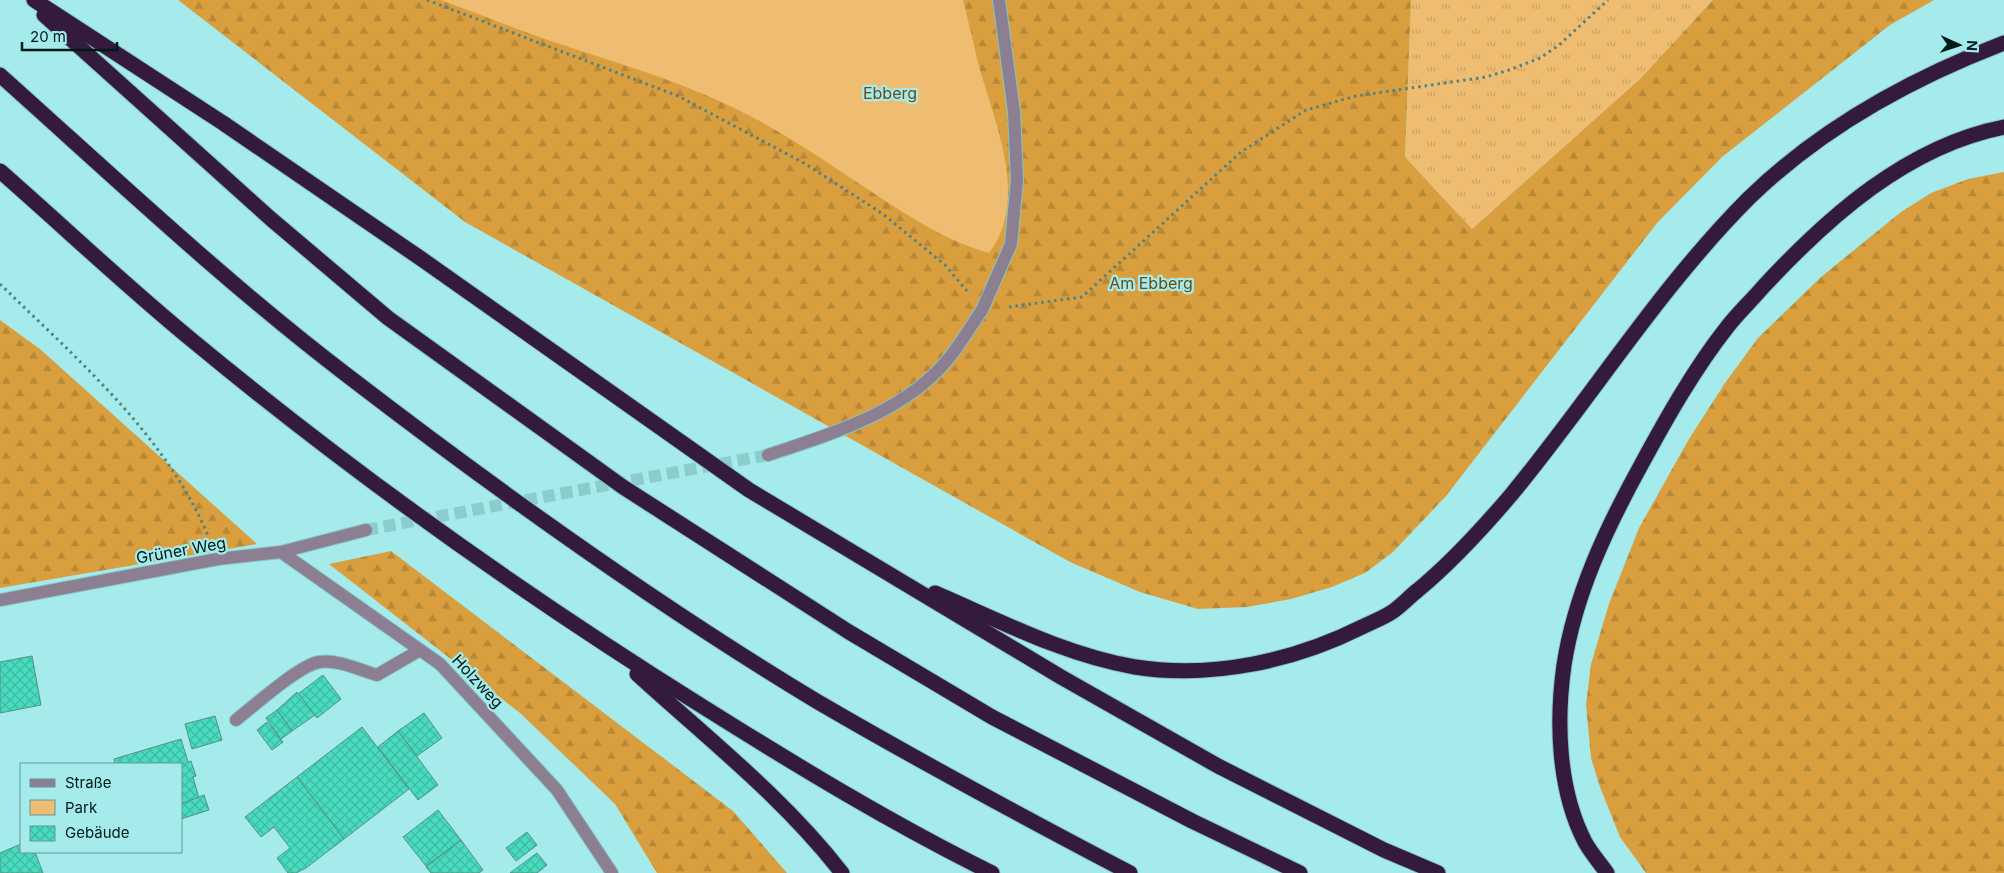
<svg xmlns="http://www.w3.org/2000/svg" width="2004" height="873" font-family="Inter,sans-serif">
<defs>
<pattern id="grass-tufts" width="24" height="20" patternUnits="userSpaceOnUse" patternTransform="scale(1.25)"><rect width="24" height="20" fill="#efbd71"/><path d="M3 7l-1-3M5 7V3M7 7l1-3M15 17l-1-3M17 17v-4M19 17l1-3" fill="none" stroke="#cba261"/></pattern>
<pattern id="forest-firs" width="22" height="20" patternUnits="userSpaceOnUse" patternTransform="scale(1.25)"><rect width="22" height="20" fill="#d99f3e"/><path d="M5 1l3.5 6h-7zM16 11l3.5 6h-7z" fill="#b88836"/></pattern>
<pattern id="building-cross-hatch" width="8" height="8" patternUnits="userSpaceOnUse" patternTransform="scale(1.25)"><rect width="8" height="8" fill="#49dbbe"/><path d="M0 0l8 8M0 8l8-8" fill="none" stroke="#3ebba3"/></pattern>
</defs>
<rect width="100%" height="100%" fill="#a5ebec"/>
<path fill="url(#grass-tufts)" d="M1411,0H1713L1640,79L1472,229L1405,157Z"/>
<g fill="url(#forest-firs)">
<path d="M178,0H1411L1405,157L1472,229L1640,79L1713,0H1934L1890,25L1722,157L1657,223L1446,496L1393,552L1365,573L1332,587L1291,599L1247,607L1198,609L1140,592L1070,562L465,222Z"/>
<path d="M2004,172V873H1646L1620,837L1600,787L1591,758L1586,705L1591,664L1609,604L1639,528L1689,439L1725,383L1758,338L1821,277L1901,212L1931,193L1968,179Z"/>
<path d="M0,320L40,349L257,544L0,588Z"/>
<path d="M391,551L733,811L787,873H657L615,804L520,713L329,564Z"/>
</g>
<path fill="#efbd71" d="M441,0H963C969,23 974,47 980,70C996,125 1029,201 989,253C946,241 910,217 872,192C828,163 784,132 736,109C676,79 612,62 548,40C512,28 477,13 441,0Z"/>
<g fill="url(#building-cross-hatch)" stroke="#529283">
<path d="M32,656L41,705L0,713V662Z"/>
<path d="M323,675L341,699L317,718L298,694Z"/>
<path d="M297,692L315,715L292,731L277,710Z"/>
<path d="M277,710L292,731L281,739L266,718Z"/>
<path d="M424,713L442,738L417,756L398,731Z"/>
<path d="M215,716L222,740L192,749L185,724Z"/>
<path d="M267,722L283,742L272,750L257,730Z"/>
<path d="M362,727L409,789L344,839L297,777Z"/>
<path d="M398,731L438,785L418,800L378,747Z"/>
<path d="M181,739L188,762L191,761L196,776L193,777L199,798L181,804V764H115L114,759Z"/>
<path d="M297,777L344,839L306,868L296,873H288L277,858L290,848L274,827L261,837L245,817Z"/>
<path d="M204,795L209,810L181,819V804Z"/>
<path d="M438,810L461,840L426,866L403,837Z"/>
<path d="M527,832L537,845L516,861L506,848Z"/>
<path d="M461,840L483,870L479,873H431L426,867Z"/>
<path d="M21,844V852H35L43,873H0V853Z"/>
<path d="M537,853L547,865L537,873H510Z"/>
</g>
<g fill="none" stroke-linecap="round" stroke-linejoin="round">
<path stroke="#8ccccc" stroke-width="12" stroke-dasharray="12 6" stroke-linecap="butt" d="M366,530L768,455"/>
<g stroke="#87c5c6" stroke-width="14">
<g id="service">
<path d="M982,310L1011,244L1017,180L1014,112L999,0"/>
<path d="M236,720C254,706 298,666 319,662C337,659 360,670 377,675L420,650"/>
</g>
</g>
<g stroke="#87c5c6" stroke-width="14">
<g id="minor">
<path d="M768,455C831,434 906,412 949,358C961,343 971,326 982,310"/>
<path d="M281,552L440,664L557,790L612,873"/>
<path d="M0,600L218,559L281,552L366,530"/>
</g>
</g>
<g stroke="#87c5c6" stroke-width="17">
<g id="motorway">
<path d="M34,0L223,123L423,260L749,490L1061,677L1218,766L1384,850L1438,873"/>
<path d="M44,15L271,219L388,318L623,487L849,632L992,717L1192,821L1300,873"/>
<path d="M0,75C114,177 226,283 348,376C499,492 655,604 818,702C921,762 1025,818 1130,873"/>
<path d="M0,171C64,227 127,287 193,341C355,475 527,597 705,708C799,767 893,824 992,873"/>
<path d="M935,593C1000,621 1065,655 1135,667C1212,679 1294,661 1362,627C1372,622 1383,618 1392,612C1401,606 1409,597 1418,590C1452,562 1482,529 1511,495C1592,397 1659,288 1749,198C1822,127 1910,79 2004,43"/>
<path d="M637,674C707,738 783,797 842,873"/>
<path d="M1607,873C1600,863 1591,853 1585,842C1558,790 1556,722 1564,665C1575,594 1606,529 1640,467C1666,419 1694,369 1728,326C1739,312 1752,300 1763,287C1828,217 1907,146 2004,127"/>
</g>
</g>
<g stroke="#528182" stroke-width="3" stroke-dasharray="2.5 4" stroke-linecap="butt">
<path d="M427,0L678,96L804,163L883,214L945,265L967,291"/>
<path d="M0,284C77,359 167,436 209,538"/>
<path d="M1009,307L1082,297L1241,152L1306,110L1356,96L1486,77L1509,70L1540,58L1559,45L1608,0"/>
</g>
<use href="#service" stroke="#8c7f91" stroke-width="12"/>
<use href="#minor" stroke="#8c7f91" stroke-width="12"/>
<use href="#motorway" stroke="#341a3d" stroke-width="15"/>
</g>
<g text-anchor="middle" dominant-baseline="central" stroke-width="4.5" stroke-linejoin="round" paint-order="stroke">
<g font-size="16" fill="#694b19" stroke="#a5ebec">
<text x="890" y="93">Ebberg</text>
<text x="1151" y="283">Am Ebberg</text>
</g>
<g font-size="16" fill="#001919" stroke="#a5ebec">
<text transform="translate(181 550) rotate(-10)">Grüner Weg</text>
<text transform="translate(478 681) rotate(47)">Holzweg</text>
</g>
</g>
<rect x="20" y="763" width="162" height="90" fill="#a5ebec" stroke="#639798"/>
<rect x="30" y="779" width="25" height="8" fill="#8c7f91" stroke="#639798"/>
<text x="65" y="788" font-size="15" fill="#001919">Straße</text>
<rect x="30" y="800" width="25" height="15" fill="#efbd71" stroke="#639798"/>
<text x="65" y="813" font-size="15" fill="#001919">Park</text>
<rect x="30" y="826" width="25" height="15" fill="url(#building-cross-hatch)" stroke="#639798"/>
<text x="65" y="838" font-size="15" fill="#001919">Gebäude</text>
<g transform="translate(1959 45) rotate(93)" stroke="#a5ebec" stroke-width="4" paint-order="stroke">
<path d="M0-4L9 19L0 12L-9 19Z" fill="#001919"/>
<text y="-8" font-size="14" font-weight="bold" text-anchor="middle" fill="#001919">N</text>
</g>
<path d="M22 42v8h95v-8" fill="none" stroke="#001919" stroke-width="2.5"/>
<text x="30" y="42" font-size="15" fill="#001919" stroke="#a5ebec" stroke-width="4" paint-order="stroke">20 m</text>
</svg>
